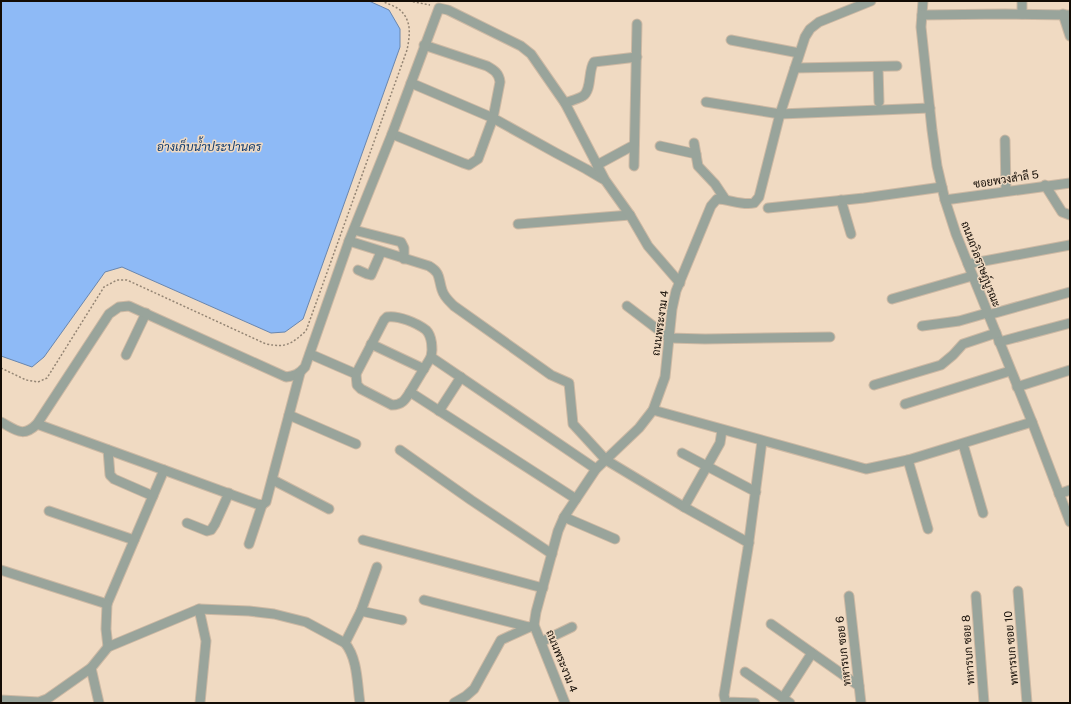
<svg xmlns="http://www.w3.org/2000/svg" width="1071" height="704" font-family="'Public Sans',Sarabun,sans-serif">
<rect width="100%" height="100%" fill="#f0dac2"/>
<path fill="#8ebaf6" stroke="#6986ae" d="M1,1H369L389,10L400,29V47L303,319L285,332L271,333L122,267L105,272L44,357L32,367L1,356Z"/>
<g fill="none" stroke-linecap="round" stroke-linejoin="round">
<g stroke="#cdb9a4" stroke-width="11">
<g id="minor">
<path d="M923,1L921,27L932,130L937,166L945,200L956,234L968,264L1032,422L1070,522"/>
<path d="M1022,1V14"/>
<path d="M1063,14L1070,36"/>
<path d="M922,15L1005,14L1070,15"/>
<path d="M731,40L799,53"/>
<path d="M424,45L487,66C494,70 499,73 500,82L493,118L556,153L586,169L603,179"/>
<path d="M878,67L879,102"/>
<path d="M795,68L897,66"/>
<path d="M706,102L780,114L930,108"/>
<path d="M565,103C570,101 578,99 583,96C592,90 588,70 594,62L637,57"/>
<path d="M392,134L463,163L469,165L478,159L493,118L411,83"/>
<path d="M1005,140L1006,191"/>
<path d="M694,143L698,166L715,184L725,199"/>
<path d="M660,146L696,154"/>
<path d="M597,165L634,145"/>
<path d="M634,166L637,24"/>
<path d="M1045,185L1062,212L1070,215"/>
<path d="M841,200L851,234"/>
<path d="M945,200L1070,183"/>
<path d="M768,208L864,198L942,187"/>
<path d="M518,224L630,215"/>
<path d="M354,230L401,242L404,248V259"/>
<path d="M349,241L429,266C441,273 438,278 442,290C444,297 449,301 454,306L551,375L569,383L573,424L606,460L684,507L749,543"/>
<path d="M968,264L1070,245"/>
<path d="M358,270L367,274L371,275L381,252"/>
<path d="M892,299L972,276"/>
<path d="M627,306L669,338L705,339L830,337"/>
<path d="M988,315L1070,292"/>
<path d="M922,326L959,321L987,313"/>
<path d="M999,342L1070,323"/>
<path d="M371,344L424,369"/>
<path d="M310,354L356,374"/>
<path d="M126,355L146,313"/>
<path d="M874,385L941,365L953,355L963,344L996,333"/>
<path d="M1017,387L1070,370"/>
<path d="M410,392C405,400 402,405 392,405L361,389L357,385L356,374L384,320L387,317C398,315 417,323 426,330C432,336 433,349 431,357"/>
<path d="M905,404L1010,371"/>
<path d="M653,410L866,469L908,460L1032,422"/>
<path d="M439,411L461,377"/>
<path d="M289,415L356,444"/>
<path d="M1,422C16,430 23,438 37,424L109,314L119,307L129,306L286,377C295,376 299,374 305,367L349,241L392,134L439,8L448,10L521,46L531,54L565,103L605,180L630,215L648,246L680,283"/>
<path d="M963,444L983,513"/>
<path d="M108,450L110,475L114,479L153,496"/>
<path d="M400,450L471,500L552,554"/>
<path d="M682,453L756,492"/>
<path d="M908,460L928,529"/>
<path d="M164,470L257,504L262,505L266,502L300,373"/>
<path d="M273,480L329,509"/>
<path d="M1059,494L1070,490"/>
<path d="M576,499L410,392L431,357L596,469"/>
<path d="M684,507L720,443L722,430"/>
<path d="M49,511L134,540"/>
<path d="M564,517L615,539"/>
<path d="M187,523L207,531L211,530L215,524L229,493"/>
<path d="M363,540L543,588"/>
<path d="M249,544L262,505"/>
<path d="M1,570L107,604L164,470L37,424"/>
<path d="M1018,591L1027,703"/>
<path d="M849,596L861,703"/>
<path d="M976,596L984,703"/>
<path d="M424,600L529,627"/>
<path d="M107,604L106,629L108,647"/>
<path d="M199,609L206,641L200,703"/>
<path d="M361,611L402,620"/>
<path d="M771,624L859,686"/>
<path d="M541,642L572,627"/>
<path d="M345,643L361,611L377,567"/>
<path d="M91,668L99,703"/>
<path d="M745,672L790,703"/>
<path d="M783,698L812,653"/>
<path d="M1,700L39,702L47,699L91,668L108,647L199,609L249,611L274,614L306,622L345,643C358,659 357,684 360,703"/>
<path d="M454,703L466,696L474,689L501,640L534,625"/>
<path d="M565,703L534,625L536,612L558,531L564,517L596,469L639,428L653,410L665,377L672,309L676,291L711,206L717,199C729,199 742,206 754,203L759,197L780,114L805,37L810,29L819,22L871,1"/>
<path d="M755,703L727,702L725,700L724,695L748,548L762,441"/>
</g>
</g>
<g stroke="#948574" stroke-width="1.5" stroke-dasharray="2 2" stroke-linecap="butt">
<path d="M409,1L430,5"/>
<path d="M1,368L26,380L38,382L47,378L104,287L117,280H127L266,344C287,348 291,344 306,331L407,50C410,35 412,21 400,10C395,6 388,4 382,1"/>
</g>
<use href="#minor" stroke="#99a49b" stroke-width="9"/>
</g>
<g text-anchor="middle" dominant-baseline="central" stroke-width="3" stroke-linejoin="round" paint-order="stroke">
<g font-size="11" fill="#130c05" stroke="#f0dac2">
<text transform="translate(1006 179) rotate(-9)">ซอยพวงสำลี 5</text>
<text transform="translate(981 264) rotate(69)">ถนนถวิลราษฎ์บูรณะ</text>
<text transform="translate(660 323) rotate(-82)">ถนนพระงาม 4</text>
<text transform="translate(1011 648) rotate(-95)">ทหารบก ซอย 10</text>
<text transform="translate(968 650) rotate(-94)">ทหารบก ซอย 8</text>
<text transform="translate(843 651) rotate(-96)">ทหารบก ซอย 6</text>
<text transform="translate(562 661) rotate(68)">ถนนพระงาม 4</text>
</g>
<g font-size="12" font-style="italic" fill="#0e3a6e" stroke="#f0dac2">
<text x="209" y="147">อ่างเก็บน้ำประปานคร</text>
</g>
</g>
<rect width="1071" height="704" fill="none" stroke="#130c05" stroke-width="4"/>
</svg>
